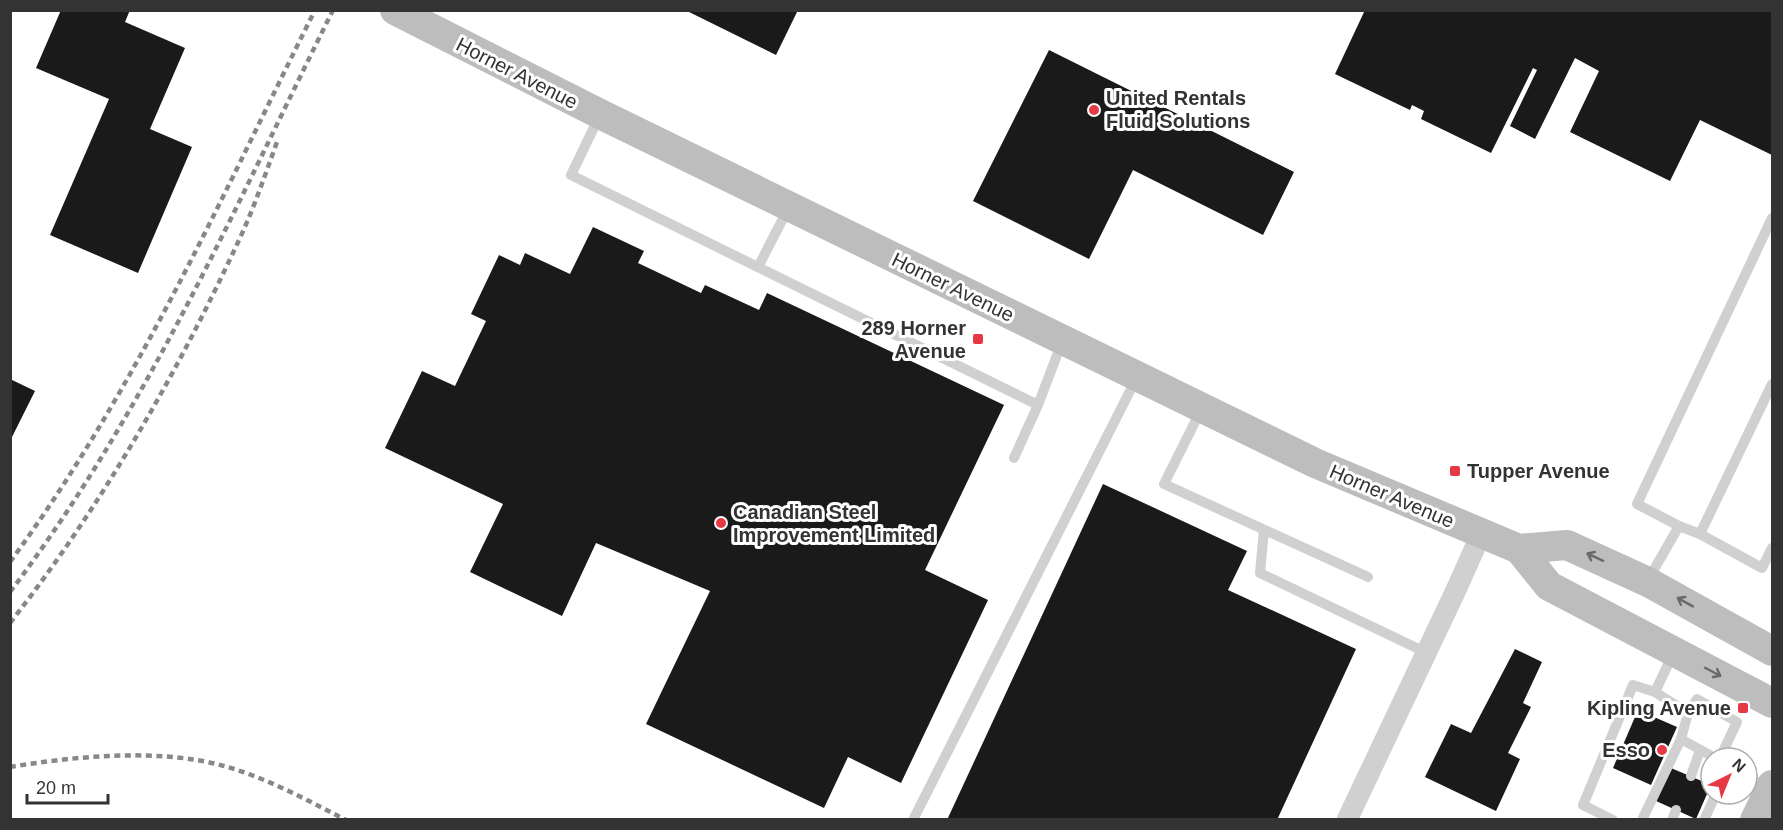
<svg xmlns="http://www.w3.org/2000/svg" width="1783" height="830" font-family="Helvetica,sans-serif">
<rect width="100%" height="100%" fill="#fff"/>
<g fill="#1a1a1a">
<path d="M61,10H130L125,22L185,48L150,129L192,147L138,273L50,235L109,99L36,68Z"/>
<path d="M685,10H798L776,55Z"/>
<path d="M1365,10H1772V155L1700,120L1670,181L1570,132L1599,71L1575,58L1535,139L1510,126L1537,70L1533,68L1491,153L1421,119L1424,111L1412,105L1410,110L1335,74Z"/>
<path d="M1049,50L1294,172L1263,235L1133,170L1089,259L973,201Z"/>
<path d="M593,227L644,251L638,263L701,293L705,285L759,310L767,293L1004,405L925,570L988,600L901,783L848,757L824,808L646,724L710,591L596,543L562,616L470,572L503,504L385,448L422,371L455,386L486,321L471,314L499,255L520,265L525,253L570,274Z"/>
<path d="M10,379L35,391L10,441Z"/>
<path d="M1103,484L1247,551L1228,590L1356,649L1277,820H947Z"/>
<path d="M1515,649L1542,662L1523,703L1531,707L1508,753L1520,759L1496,811L1425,777L1451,724L1471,733Z"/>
<path d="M1638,710L1677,727L1651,785L1613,768Z"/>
<path d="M1671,768L1711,785L1696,819L1656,801Z"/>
</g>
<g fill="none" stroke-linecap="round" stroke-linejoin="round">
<g stroke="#d0d0d0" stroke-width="10">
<path d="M599,117L571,175L1038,405"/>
<path d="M758,267L789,207"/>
<path d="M1772,384L1700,534L1762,568L1772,548"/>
<path d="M1202,408L1164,484L1368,577"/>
<path d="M1014,458L1038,405L1062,342"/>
<path d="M1264,530L1260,573L1427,653"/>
<path d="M1700,534L1679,526L1637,504L1772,218"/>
<path d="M1648,580L1679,526"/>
<path d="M1655,692L1688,713L1697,699L1737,722L1720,758"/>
<path d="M1688,713L1681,739L1715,758"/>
<path d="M1691,776L1700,750"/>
<path d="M1747,776L1768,788"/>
<path d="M913,820L1136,379"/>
<path d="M1613,820L1583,805L1633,685L1655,692L1673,654"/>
<path d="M1642,820L1681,739"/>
<path d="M1672,820L1676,810"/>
<path d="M1704,820L1716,794"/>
</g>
<path stroke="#d0d0d0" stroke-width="21" d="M1347,820L1456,590L1481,534"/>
<g stroke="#bdbdbd" stroke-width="30">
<path d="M395,10L600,114L1315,463L1519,549L1567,545L1648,582L1772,651"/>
<path d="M1519,549L1549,586L1772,703"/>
<path d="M1755,820L1772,785"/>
</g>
<g stroke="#888" stroke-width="4.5" stroke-dasharray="6 4.5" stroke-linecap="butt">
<path d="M10,562C135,392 221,198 315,10"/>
<path d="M10,592C145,414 234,209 333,10"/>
<path d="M10,623C101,507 177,374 239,240C254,208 265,175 277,142"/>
<path d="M10,767C76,756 160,748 224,766C267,778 307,800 346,820"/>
</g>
</g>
<defs><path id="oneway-shaft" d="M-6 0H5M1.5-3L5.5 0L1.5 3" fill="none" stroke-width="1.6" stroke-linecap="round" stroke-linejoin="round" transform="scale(1.5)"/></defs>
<g stroke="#6a6a6a">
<use href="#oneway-shaft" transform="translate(1595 557) rotate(-155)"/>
<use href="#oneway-shaft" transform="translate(1685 602) rotate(-151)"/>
<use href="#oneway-shaft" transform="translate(1713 672) rotate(28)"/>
</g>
<g fill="#e63946" stroke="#fff" stroke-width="2">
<circle cx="1094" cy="110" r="6"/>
<rect x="972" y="333" width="12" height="12" rx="3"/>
<rect x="1449" y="465" width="12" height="12" rx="3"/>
<circle cx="721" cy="523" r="6"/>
<rect x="1737" y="702" width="12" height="12" rx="3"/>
<circle cx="1662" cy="750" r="6"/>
</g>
<g text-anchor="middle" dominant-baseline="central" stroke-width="6" stroke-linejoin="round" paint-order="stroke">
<g font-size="20" fill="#333" stroke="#fff">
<text transform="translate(517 73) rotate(27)">Horner Avenue</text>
<text transform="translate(953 287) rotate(26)">Horner Avenue</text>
<text transform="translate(1392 496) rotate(23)">Horner Avenue</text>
</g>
<g font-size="20" font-weight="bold" fill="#333" stroke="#fff" text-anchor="start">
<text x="1106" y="98">United Rentals<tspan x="1106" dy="23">Fluid Solutions</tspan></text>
<text x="966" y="328" text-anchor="end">289 Horner<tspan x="966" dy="23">Avenue</tspan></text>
<text x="1467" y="471">Tupper Avenue</text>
<text x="733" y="512">Canadian Steel<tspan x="733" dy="23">Improvement Limited</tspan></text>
<text x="1731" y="708" text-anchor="end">Kipling Avenue</text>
<text x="1650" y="750" text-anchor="end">Esso</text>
</g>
</g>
<rect width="1783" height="830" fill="none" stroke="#333333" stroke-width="24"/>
<g transform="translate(1729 776) rotate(43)"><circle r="28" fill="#ffffff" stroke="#adadad" stroke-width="1.5"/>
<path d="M0-4.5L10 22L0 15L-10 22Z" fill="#e63946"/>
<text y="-9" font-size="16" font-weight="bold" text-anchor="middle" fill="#333333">N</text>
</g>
<path d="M27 794v9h81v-9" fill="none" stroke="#333333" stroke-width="3"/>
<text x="36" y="794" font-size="18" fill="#333333" stroke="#ffffff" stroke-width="4.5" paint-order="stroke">20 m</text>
</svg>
